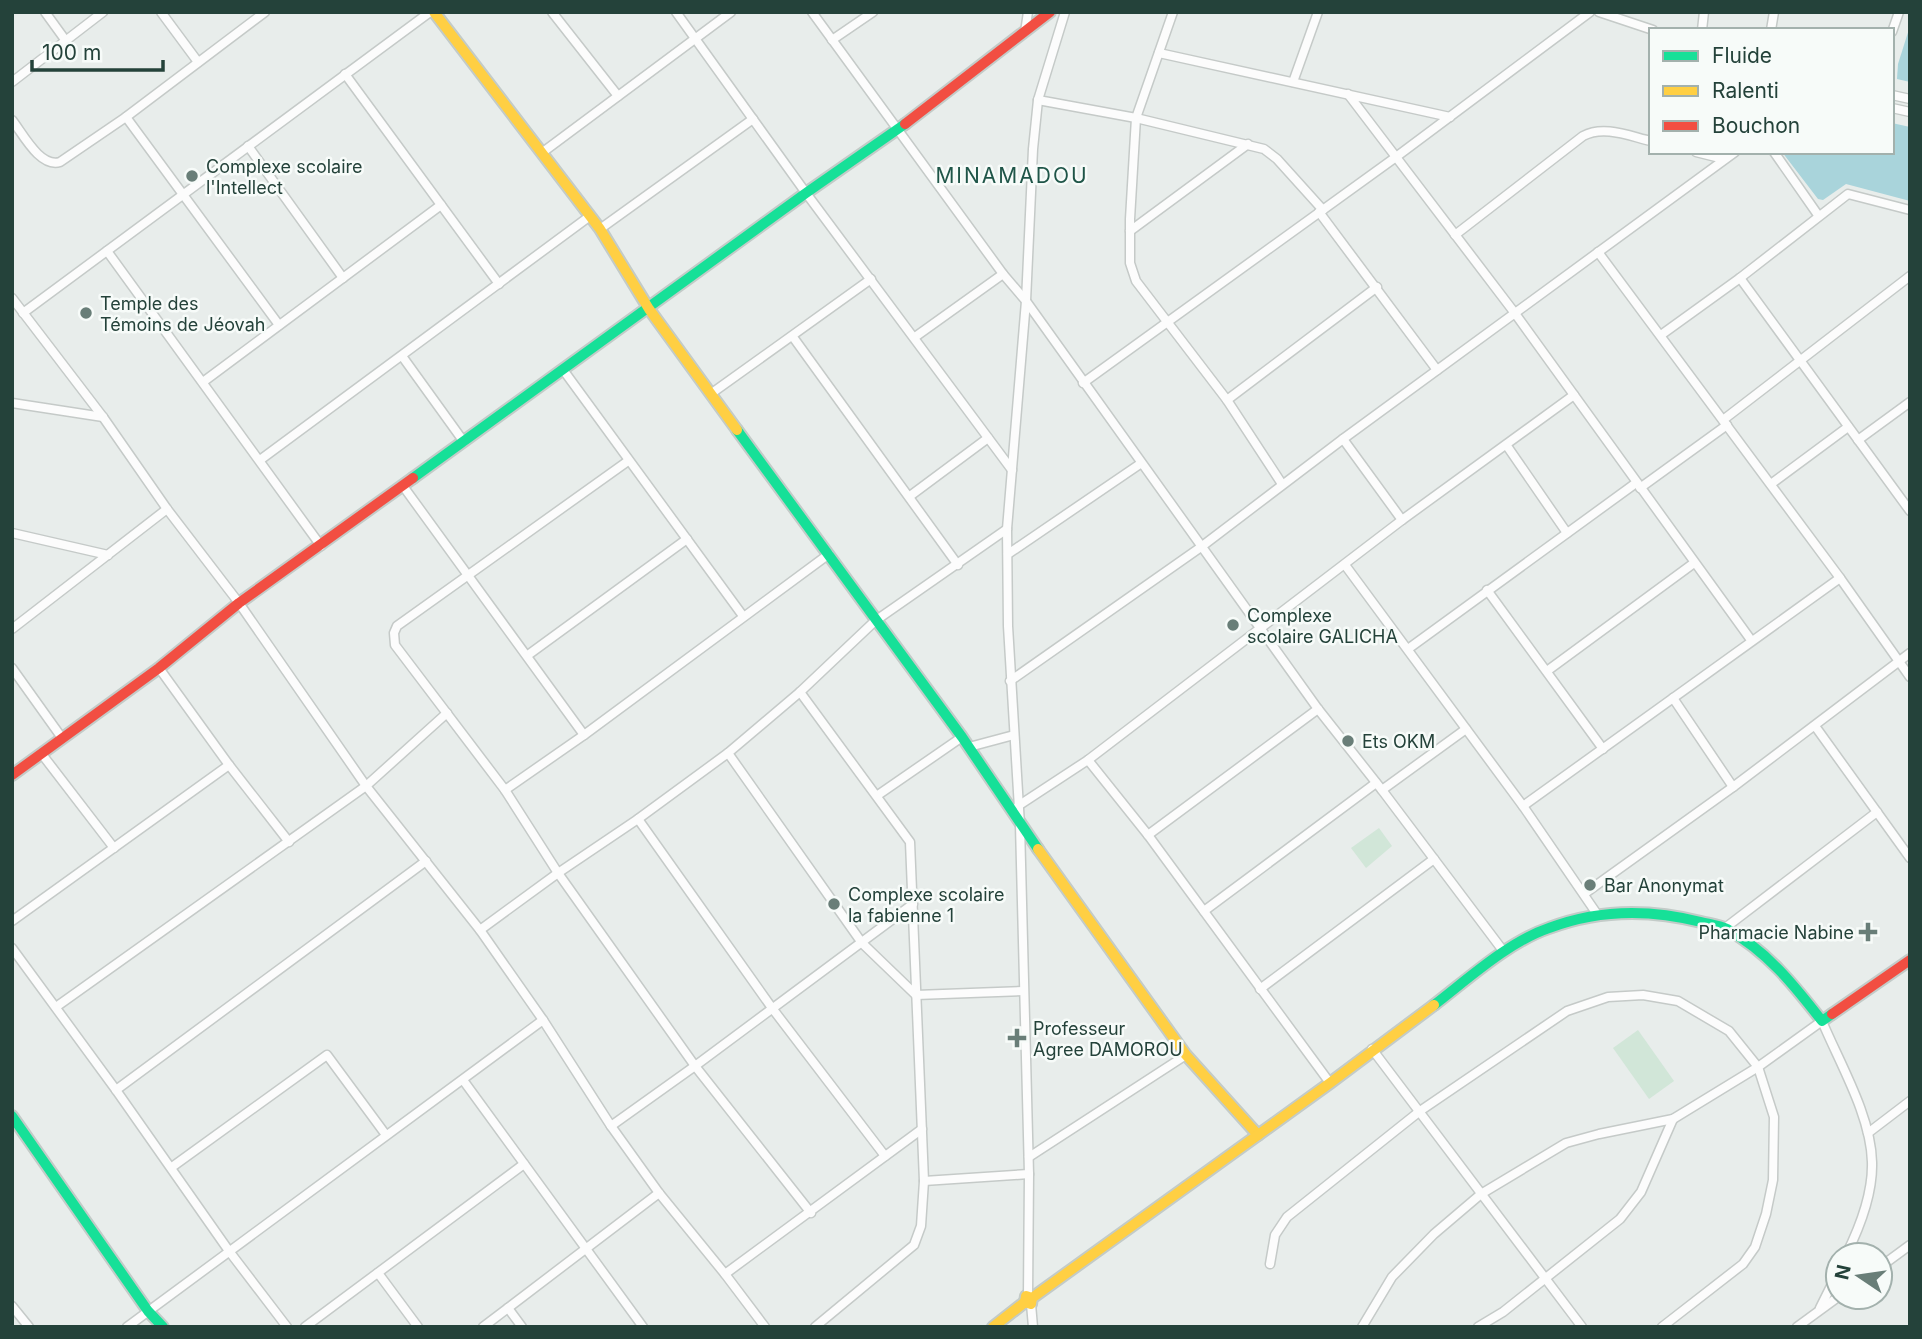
<svg xmlns="http://www.w3.org/2000/svg" width="1922" height="1339" font-family="Inter,sans-serif">
<rect width="100%" height="100%" fill="#e8edeb"/>
<g fill="#d1e6d8">
<path d="M1379,828L1392,846L1366,868L1351,848Z"/>
<path d="M1638,1030L1674,1081L1649,1099L1613,1048Z"/>
</g>
<g fill="#a9d4db">
<path d="M1910,26V82L1897,79L1898,64Z"/>
<path d="M1892,123L1910,127V201L1846,184L1823,200L1818,199L1782,152H1892Z"/>
</g>
<g fill="none" stroke-linecap="round" stroke-linejoin="round">
<g stroke="#c5cac8" stroke-width="11">
<g id="street">
<path d="M45,12L66,41"/>
<path d="M161,12L198,62"/>
<path d="M552,12L618,96"/>
<path d="M676,12L806,193L1012,470"/>
<path d="M812,12L1003,274L1026,301L1318,709L1382,790L1504,952"/>
<path d="M1173,12L1136,118L1130,219V263L1136,281L1227,400L1282,484"/>
<path d="M1599,12L1653,30"/>
<path d="M1702,30L1704,12"/>
<path d="M1771,30L1774,12"/>
<path d="M1025,32L1028,12"/>
<path d="M1892,32L1899,12"/>
<path d="M832,40L873,12"/>
<path d="M1159,53L1450,117"/>
<path d="M345,74L499,284"/>
<path d="M12,82L103,12"/>
<path d="M1293,82L1318,12"/>
<path d="M1348,94L1514,312L1751,640"/>
<path d="M1892,95L1910,99"/>
<path d="M1038,100L1136,118L1264,149L1277,159L1323,210"/>
<path d="M1892,108L1910,112"/>
<path d="M126,117L279,325"/>
<path d="M12,120C23,134 40,168 60,162L126,117L265,12"/>
<path d="M248,146L343,278"/>
<path d="M543,152L731,12"/>
<path d="M1696,152L1724,159"/>
<path d="M1774,152L1818,215"/>
<path d="M1319,212L1437,370"/>
<path d="M600,229L753,119"/>
<path d="M1130,231L1248,144"/>
<path d="M1455,235L1583,136C1604,125 1629,136 1651,141"/>
<path d="M107,251L321,546"/>
<path d="M1598,252L1840,578L1910,677"/>
<path d="M1740,278L1910,511"/>
<path d="M12,298L103,417L167,509L239,603L366,786L480,930L543,1020L611,1126L659,1193L725,1274L765,1327"/>
<path d="M23,313L430,12"/>
<path d="M1661,335L1740,278L1848,194L1910,210"/>
<path d="M793,337L958,565"/>
<path d="M915,337L1003,274"/>
<path d="M402,356L464,442"/>
<path d="M564,371L743,616"/>
<path d="M203,382L441,205"/>
<path d="M1083,383L1396,157L1590,12"/>
<path d="M712,393L871,279"/>
<path d="M1227,400L1377,287"/>
<path d="M12,403L103,417"/>
<path d="M1723,420L1910,276"/>
<path d="M1343,439L1402,520"/>
<path d="M1858,440L1910,402"/>
<path d="M1507,446L1567,533"/>
<path d="M260,460L590,216"/>
<path d="M628,461L397,626L394,633L395,645L505,790L558,873L695,1066L811,1213"/>
<path d="M1771,484L1848,427"/>
<path d="M403,486L584,735"/>
<path d="M1640,488L1727,425"/>
<path d="M910,496L988,438"/>
<path d="M12,533L108,555"/>
<path d="M1008,554L1140,464"/>
<path d="M1345,565L1523,806L1597,914"/>
<path d="M1487,590L1603,749"/>
<path d="M12,629L167,509"/>
<path d="M1408,649L1636,483"/>
<path d="M528,655L687,539"/>
<path d="M12,668L62,738"/>
<path d="M159,668L229,765L289,842"/>
<path d="M1547,671L1694,563"/>
<path d="M1010,681L1201,547L1343,439L1735,152"/>
<path d="M800,692L910,842L924,1181L921,1226L914,1245L815,1327"/>
<path d="M1673,698L1733,787"/>
<path d="M1815,726L1910,858"/>
<path d="M969,747L1014,735"/>
<path d="M41,753L114,848"/>
<path d="M728,753L862,943L916,995L1023,991"/>
<path d="M1088,760L1148,835L1330,1083"/>
<path d="M505,790L584,735L829,554"/>
<path d="M1382,790L1466,729"/>
<path d="M878,795L962,737"/>
<path d="M1018,806L1088,760L1402,520L1574,395"/>
<path d="M1523,806L1840,578"/>
<path d="M638,819L772,1008L885,1156"/>
<path d="M1148,835L1318,709"/>
<path d="M1584,894L1733,787L1910,653"/>
<path d="M1204,911L1376,783"/>
<path d="M12,921L229,765"/>
<path d="M1725,928L1877,812"/>
<path d="M480,930L558,873L638,819L728,753L800,692L875,621L1007,529"/>
<path d="M12,948L116,1090L229,1251L287,1327"/>
<path d="M1260,989L1434,859"/>
<path d="M56,1007L366,786L447,713"/>
<path d="M1372,1049L1582,1327"/>
<path d="M463,1080L643,1327"/>
<path d="M116,1090L426,861"/>
<path d="M611,1126L695,1066L913,904"/>
<path d="M1868,1133L1910,1101"/>
<path d="M1029,1157L1186,1055"/>
<path d="M172,1167L327,1055L386,1135"/>
<path d="M924,1181L1029,1174"/>
<path d="M1270,1264L1275,1235L1287,1217L1420,1111L1567,1011L1608,997L1643,995L1678,1001L1729,1031L1758,1067L1774,1117L1773,1180L1766,1214L1755,1247L1743,1264L1662,1327"/>
<path d="M1880,1267L1910,1245"/>
<path d="M378,1273L418,1327"/>
<path d="M725,1274L922,1129"/>
<path d="M1028,1296L1029,1174L1020,825L1008,626L1007,529L1026,301L1033,149L1038,100L1065,12"/>
<path d="M1031,1304L1033,1327"/>
<path d="M12,1306L29,1327"/>
<path d="M508,1308L522,1327"/>
<path d="M1820,1308L1838,1272"/>
<path d="M127,1327L543,1020"/>
<path d="M305,1327L524,1164"/>
<path d="M483,1327L659,1193"/>
<path d="M1362,1327L1392,1277L1434,1234L1481,1194L1566,1143L1599,1134L1673,1119L1758,1067L1822,1021C1840,1064 1871,1116 1872,1162C1873,1194 1860,1227 1846,1255"/>
<path d="M1478,1327L1503,1312L1620,1219L1641,1192L1673,1119"/>
<path d="M1797,1327L1838,1297"/>
</g>
</g>
<g stroke="#c3cbc8" stroke-width="14">
<g id="fast">
<path d="M737,430L962,737L1038,849"/>
<path d="M413,478L806,193L905,124"/>
<path d="M1434,1005C1468,979 1508,942 1549,928C1599,909 1650,909 1701,922C1709,924 1719,925 1727,929C1767,951 1794,985 1822,1021L1832,1014"/>
<path d="M12,1116L148,1311L163,1327"/>
</g>
</g>
<g stroke="#c3cbc8" stroke-width="14">
<g id="slow">
<path d="M434,12L600,229L649,309L737,430"/>
<path d="M1038,849L1186,1055L1258,1135"/>
<path d="M1032,1298L1026,1296L1025,1302L1031,1304L1032,1298L1330,1083L1434,1005"/>
<path d="M993,1327L1025,1302"/>
</g>
</g>
<g stroke="#c3cbc8" stroke-width="14">
<g id="jam">
<path d="M905,124L1050,12"/>
<path d="M12,775L159,668L239,603L413,478"/>
<path d="M1832,1014L1910,960"/>
</g>
</g>
<use href="#street" stroke="#fcfcfc" stroke-width="8"/>
<use href="#fast" stroke="#16e098" stroke-width="10"/>
<use href="#slow" stroke="#ffcf43" stroke-width="10"/>
<use href="#jam" stroke="#f24e42" stroke-width="10"/>
</g>
<g fill="#697e78" stroke="#f7fbf9" stroke-width="2.5">
<circle cx="192" cy="176" r="7"/>
<circle cx="86" cy="313" r="7"/>
<circle cx="1233" cy="625" r="7"/>
<circle cx="1348" cy="741" r="7"/>
<circle cx="1590" cy="885" r="7"/>
<circle cx="834" cy="904" r="7"/>
<path d="M1864.5 921.5h7v7h7v7h-7v7h-7v-7h-7v-7h7z"/>
<path d="M1013.5 1027.5h7v7h7v7h-7v7h-7v-7h-7v-7h7z"/>
</g>
<g text-anchor="middle" dominant-baseline="central" stroke-width="5" stroke-linejoin="round" paint-order="stroke">
<g font-size="18" fill="#24423a" stroke="#f7fbf9" text-anchor="start">
<text x="206" y="166">Complexe scolaire<tspan x="206" dy="21">l'Intellect</tspan></text>
<text x="100" y="303">Temple des<tspan x="100" dy="21">Témoins de Jéovah</tspan></text>
<text x="1247" y="615">Complexe<tspan x="1247" dy="21">scolaire GALICHA</tspan></text>
<text x="1362" y="741">Ets OKM</text>
<text x="1604" y="885">Bar Anonymat</text>
<text x="848" y="894">Complexe scolaire<tspan x="848" dy="21">la fabienne 1</tspan></text>
<text x="1854" y="932" text-anchor="end">Pharmacie Nabine</text>
<text x="1033" y="1028">Professeur<tspan x="1033" dy="21">Agree DAMOROU</tspan></text>
</g>
<g font-size="21" letter-spacing="2" fill="#1f5548" stroke="#f7fbf9">
<text x="1012" y="175">MINAMADOU</text>
</g>
</g>
<rect width="1922" height="1339" fill="none" stroke="#24423a" stroke-width="28"/>
<rect x="1649" y="28" width="245" height="126" fill="#f7fbf9" stroke="#a3b1ad" stroke-width="2"/>
<rect x="1663" y="51" width="35" height="10" fill="#16e098" stroke="#a3b1ad" stroke-width="2"/>
<text x="1712" y="63" font-size="21" fill="#24423a">Fluide</text>
<rect x="1663" y="86" width="35" height="10" fill="#ffcf43" stroke="#a3b1ad" stroke-width="2"/>
<text x="1712" y="98" font-size="21" fill="#24423a">Ralenti</text>
<rect x="1663" y="121" width="35" height="10" fill="#f24e42" stroke="#a3b1ad" stroke-width="2"/>
<text x="1712" y="133" font-size="21" fill="#24423a">Bouchon</text>
<g transform="translate(1859 1276) rotate(283)"><circle r="33" fill="#f7fbf9" stroke="#a3b1ad" stroke-width="2"/>
<path d="M0-5L12 26L0 18L-12 26Z" fill="#697e78"/>
<text y="-10" font-size="19" font-weight="bold" text-anchor="middle" fill="#24423a">N</text>
</g>
<path d="M32 60v10h131v-10" fill="none" stroke="#24423a" stroke-width="3.5"/>
<text x="42" y="60" font-size="21" fill="#24423a" stroke="#f7fbf9" stroke-width="5" paint-order="stroke">100 m</text>
</svg>
